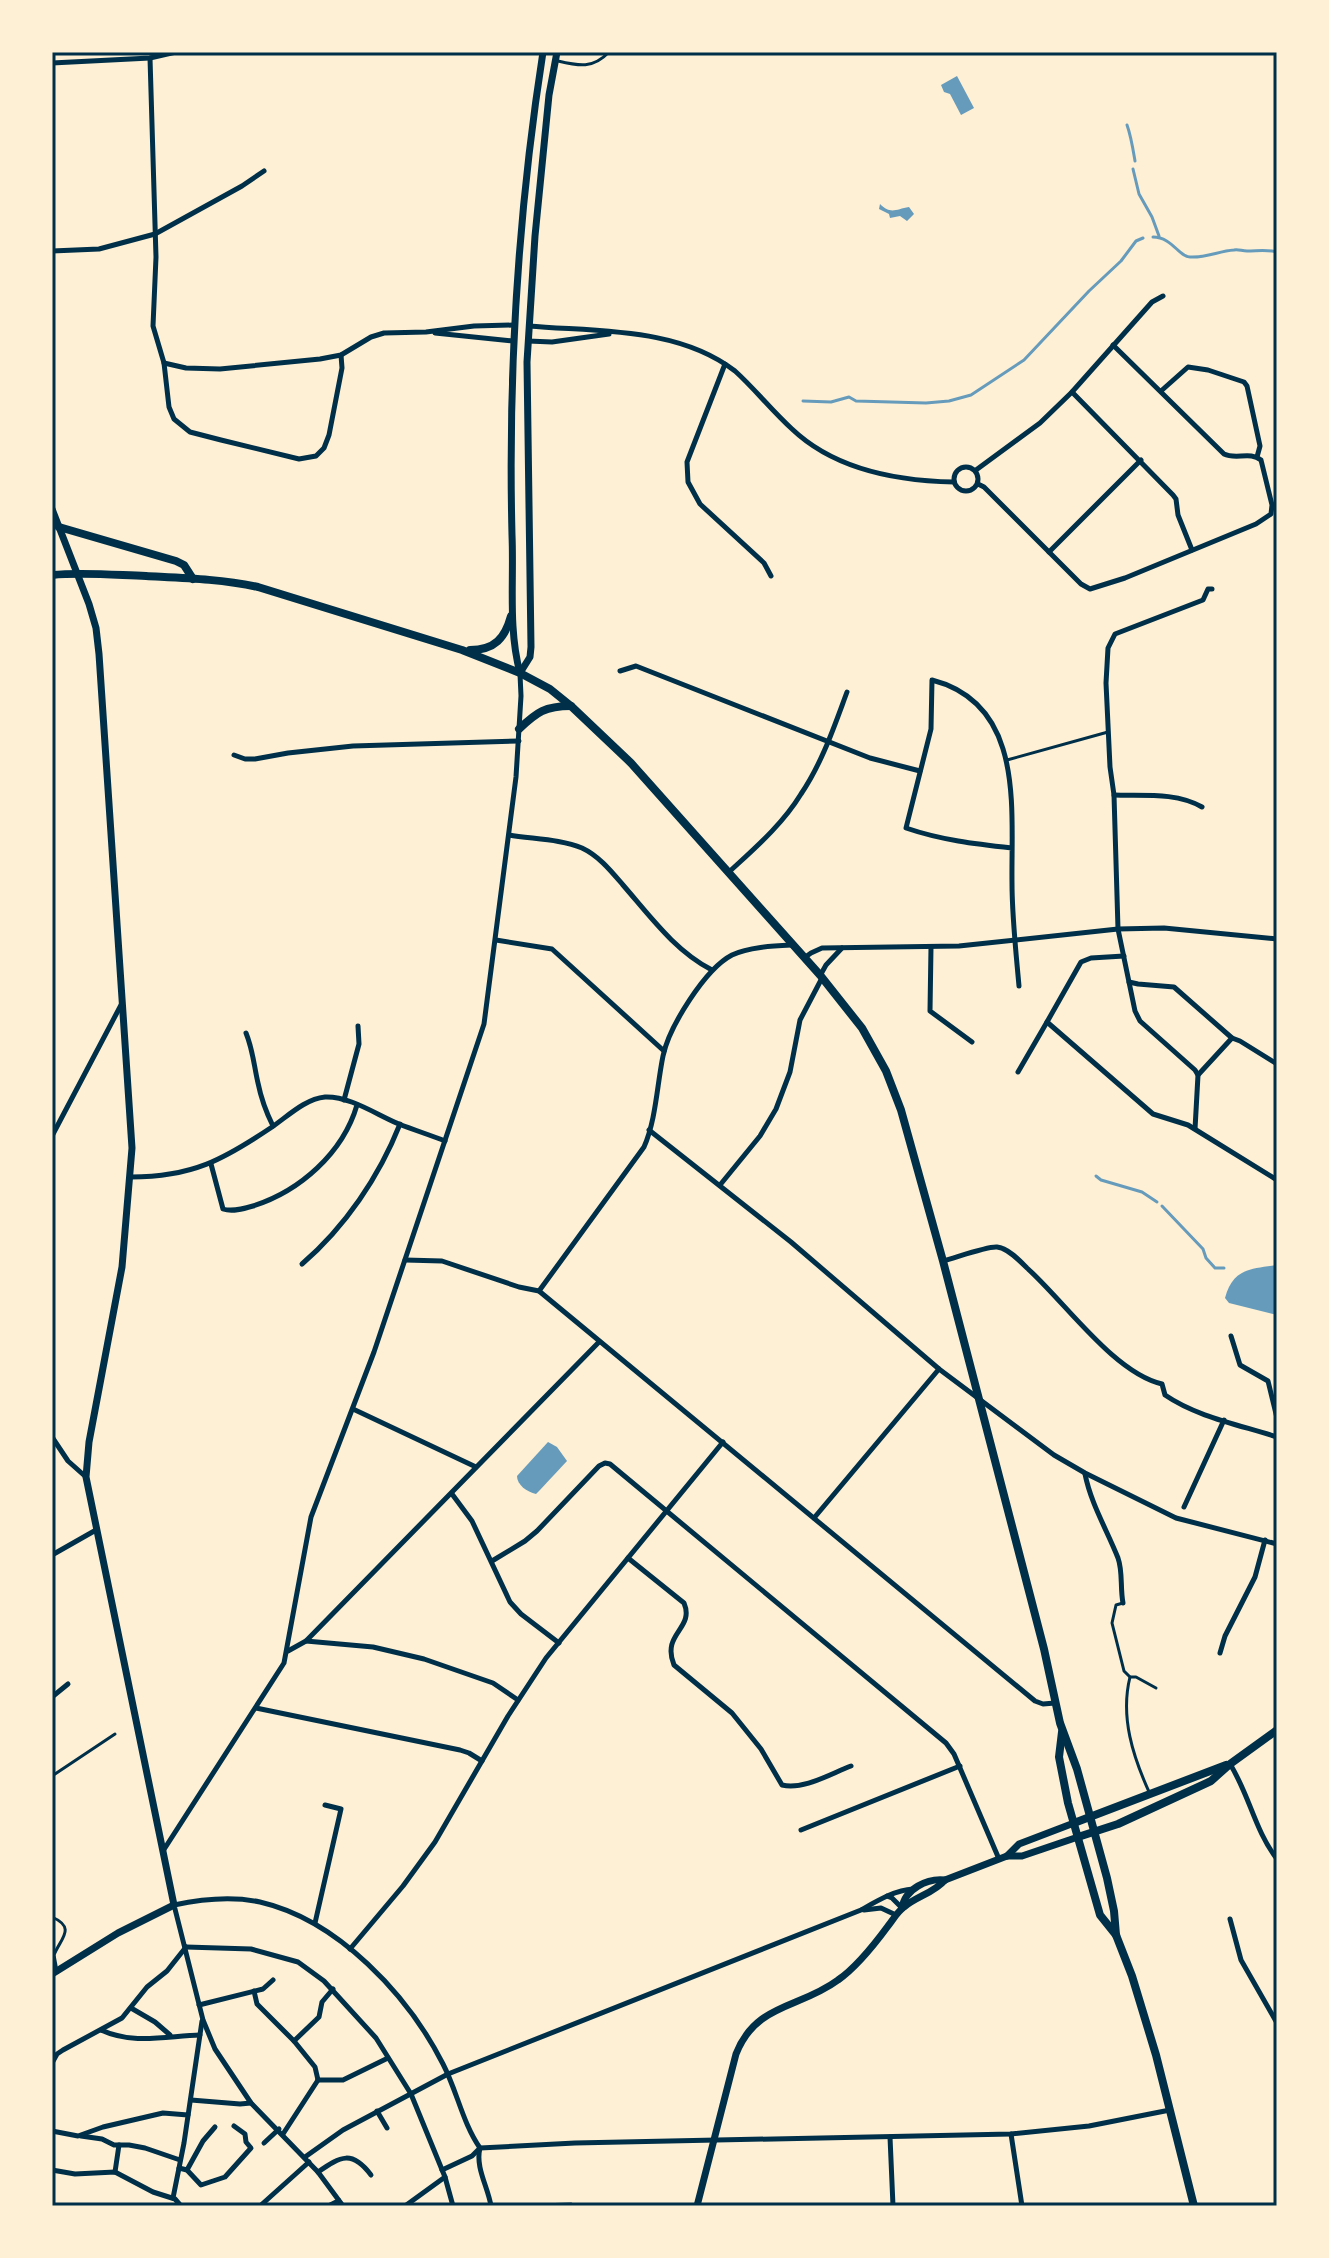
<svg xmlns="http://www.w3.org/2000/svg" width="1329" height="2258" font-family="'Sofia Sans Condensed',sans-serif">
<rect width="100%" height="100%" fill="#fdf0d5"/>
<g fill="#669bbc">
<path d="M957,76L974,108L961,115L950,94L944,92L941,85Z"/>
<path d="M880,204C891,215 896,209 909,207L914,214L907,221L900,216L890,218L889,214L879,209Z"/>
<path d="M1277,1265V1315L1229,1303L1225,1298C1233,1268 1251,1269 1277,1265Z"/>
<path d="M548,1442L557,1447L567,1461L539,1491L536,1494C527,1492 517,1485 517,1476Z"/>
</g>
<g fill="none" stroke-linecap="round" stroke-linejoin="round">
<g stroke="#669bbc" stroke-width="3">
<path d="M1127,125C1131,136 1133,149 1135,161"/>
<path d="M1133,169L1139,194L1152,217L1159,236"/>
<path d="M1153,237C1172,237 1179,257 1190,257C1206,258 1219,251 1234,250C1238,249 1242,251 1247,251C1257,251 1266,249 1277,252"/>
<path d="M803,401L831,402L849,397L856,401L926,403L949,401L971,395L1024,360L1089,291L1121,261L1136,241L1143,238"/>
<path d="M1096,1176L1101,1180L1142,1192L1157,1202"/>
<path d="M1162,1206L1203,1249L1206,1258L1215,1268H1224"/>
</g>
<g stroke="#003049" stroke-width="3">
<path d="M558,61C579,66 593,69 609,52"/>
<path d="M1007,760L1108,732"/>
<path d="M1123,1603L1116,1605L1112,1623L1124,1671L1130,1677C1120,1717 1133,1757 1150,1794"/>
<path d="M1130,1677H1136L1156,1688"/>
<path d="M52,1776L115,1734"/>
<path d="M52,1917C77,1928 60,1939 54,1955L57,1971"/>
<path d="M539,2205L571,2204"/>
</g>
<path stroke="#003049" stroke-width="4" d="M327,2206L339,2200"/>
<g stroke="#003049" stroke-width="5">
<path d="M150,58L156,257L153,326L164,363L169,407L174,419L190,432L221,440L299,459L316,456L324,448L329,435L342,368L341,355"/>
<path d="M52,63L150,58L176,52"/>
<path d="M52,251L99,249L155,234L242,186L264,171"/>
<path d="M529,326C598,332 678,327 735,371C755,389 772,411 792,429C835,470 897,481 954,482"/>
<path d="M435,333L513,341"/>
<path d="M528,341L552,342L609,334"/>
<path d="M164,363L186,368L220,369L320,359L341,355L371,337L384,333L426,332L474,326L514,325"/>
<path d="M725,364L687,462L688,482L700,504L764,563L771,576"/>
<path d="M1161,391L1188,367L1208,370L1244,382L1247,386L1260,446L1257,457"/>
<path d="M1072,392L1173,495L1176,499L1178,515L1192,550"/>
<circle cx="966" cy="479" r="12"/>
<path d="M976,470L1040,423L1072,392L1152,302L1163,296"/>
<path d="M978,484L984,487L1081,584L1090,589L1125,578L1256,524L1271,514L1272,505L1261,460C1250,451 1236,460 1224,454L1113,345"/>
<path d="M1049,552L1141,460"/>
<path d="M620,671L636,666L870,758L920,771"/>
<path d="M234,755L245,759H255L288,753L353,746L519,741"/>
<path d="M1114,795C1143,796 1176,792 1202,807"/>
<path d="M509,835C532,839 561,839 582,848C599,856 611,871 623,885C650,916 675,951 712,970"/>
<path d="M1012,848C975,844 941,840 906,828L931,729L932,680C1025,704 1011,808 1012,883C1012,917 1016,952 1019,986"/>
<path d="M729,872C755,848 782,825 801,794C822,763 834,727 847,692"/>
<path d="M496,940L552,949L664,1051"/>
<path d="M931,947L930,1011L972,1042"/>
<path d="M1124,956L1091,958L1081,962L1047,1022L1153,1114L1188,1125L1277,1180"/>
<path d="M804,958L811,953L822,948L959,946L1118,929L1164,928L1277,939"/>
<path d="M821,974L826,965L842,948"/>
<path d="M1129,982L1138,984L1174,987L1232,1038"/>
<path d="M246,1033C253,1050 254,1066 258,1083C261,1098 266,1112 273,1126"/>
<path d="M1018,1072L1047,1022"/>
<path d="M1198,1075L1195,1070L1140,1021L1135,1011L1118,929L1114,795L1110,767L1106,683L1108,648L1115,634L1203,600L1208,589H1212"/>
<path d="M344,1100L359,1044L358,1026"/>
<path d="M1195,1129L1198,1075L1232,1038L1240,1041L1277,1064"/>
<path d="M649,1130L791,1242L939,1369L1054,1455L1085,1473L1176,1518L1277,1544"/>
<path d="M52,1136L121,1005"/>
<path d="M211,1164L223,1209C232,1212 243,1209 253,1206C300,1191 343,1153 357,1105"/>
<path d="M131,1177C192,1177 223,1160 272,1127C288,1116 305,1099 325,1097C350,1096 377,1115 399,1124C414,1130 430,1135 445,1141"/>
<path d="M720,1185L760,1136L776,1109L790,1072L800,1020L822,978"/>
<path d="M405,1260L442,1261L519,1287L539,1291L1035,1701L1043,1704L1055,1703"/>
<path d="M943,1261C955,1258 987,1246 997,1247C1008,1248 1020,1261 1027,1268C1065,1302 1114,1373 1162,1384L1165,1395C1197,1417 1240,1425 1277,1437"/>
<path d="M302,1264C345,1227 379,1177 400,1124"/>
<path d="M539,1291L644,1147C656,1120 657,1085 663,1056C669,1027 705,969 732,955C749,947 773,946 793,945"/>
<path d="M1231,1336L1240,1365L1268,1381L1277,1418"/>
<path d="M353,1409L476,1467"/>
<path d="M52,1437L68,1461L86,1477"/>
<path d="M1085,1474C1091,1504 1107,1530 1118,1558C1123,1572 1120,1588 1123,1603"/>
<path d="M452,1494L472,1521L510,1602L521,1614L559,1643"/>
<path d="M1184,1507L1224,1420"/>
<path d="M814,1518L939,1369"/>
<path d="M52,1555L96,1530"/>
<path d="M628,1558L684,1603C695,1629 661,1633 674,1665L732,1713L761,1749L782,1785C804,1790 830,1774 851,1766"/>
<path d="M492,1561L525,1541L537,1531L599,1466L605,1463L610,1464L946,1743L954,1754L999,1859"/>
<path d="M306,1641L373,1647L424,1659L493,1683L518,1700"/>
<path d="M288,1651L306,1641L599,1342"/>
<path d="M1220,1653L1225,1636L1255,1577L1265,1540"/>
<path d="M52,1697L68,1684"/>
<path d="M256,1708L460,1750L469,1753L482,1761"/>
<path d="M1230,1764C1249,1794 1255,1831 1277,1859"/>
<path d="M801,1830L960,1766"/>
<path d="M163,1851L284,1663L311,1517L374,1352L484,1024L516,777L521,696L520,674"/>
<path d="M887,1896L892,1898L902,1908"/>
<path d="M864,1910L881,1908L896,1915"/>
<path d="M1230,1919L1241,1960L1277,2023"/>
<path d="M315,1923L341,1809L325,1805"/>
<path d="M186,1947L251,1949L298,1962L324,1981L376,2038L411,2094L445,2177L453,2206"/>
<path d="M350,1949L403,1886L435,1842L508,1716L546,1658L723,1442"/>
<path d="M254,1991L257,2004L294,2041L315,2067L318,2080"/>
<path d="M199,2005L263,1989L273,1980"/>
<path d="M131,2008L155,2022L170,2035"/>
<path d="M101,2030C133,2045 167,2036 200,2035"/>
<path d="M294,2041L319,2017L322,2002L333,1989"/>
<path d="M52,2063L57,2054L63,2050L122,2018L147,1987L167,1971L186,1947"/>
<path d="M318,2080H343L388,2058"/>
<path d="M191,2100L240,2104L251,2103"/>
<path d="M377,2111L387,2128"/>
<path d="M52,2131L78,2136L103,2127L163,2113L188,2115"/>
<path d="M283,2134L318,2080"/>
<path d="M1011,2134L1022,2206"/>
<path d="M81,2136L102,2139L114,2145H129L145,2148L180,2160"/>
<path d="M890,2137L893,2206"/>
<path d="M264,2143L279,2129"/>
<path d="M305,2157L343,2130L448,2074L861,1910C877,1901 895,1890 913,1889"/>
<path d="M179,2168L187,2170L201,2185L225,2177L251,2148L246,2142L245,2134L234,2126"/>
<path d="M52,2170L75,2174L115,2172L153,2192L175,2199L181,2206"/>
<path d="M187,2170L203,2141L215,2127"/>
<path d="M442,2170L472,2156L480,2148L575,2143L1011,2134L1089,2126L1170,2110"/>
<path d="M115,2172L119,2145"/>
<path d="M318,2172C341,2156 352,2150 371,2175"/>
<path d="M173,2198L184,2143L202,2021"/>
<path d="M260,2206L309,2162"/>
<path d="M343,2206L318,2172L251,2103L215,2049L203,2020L174,1905C202,1899 232,1896 260,1902C338,1920 408,1995 443,2064C457,2091 463,2124 480,2148C475,2167 488,2187 491,2206"/>
<path d="M405,2206L445,2177"/>
</g>
<g stroke="#003049" stroke-width="7">
<path d="M520,673L530,657L531,647L527,362L535,236L549,95L557,52"/>
<path d="M520,673C508,628 514,581 512,535C508,373 518,212 543,52"/>
<path d="M1007,1856L1019,1844L1074,1823"/>
<path d="M902,1908C905,1889 927,1878 945,1880"/>
<path d="M52,1974L118,1933L174,1905L86,1477L89,1442L122,1267L132,1148L99,654L96,628L89,604L59,527"/>
<path d="M697,2206L736,2054C756,2003 799,2009 838,1980C857,1967 874,1945 888,1926C893,1920 897,1912 904,1907C917,1896 934,1893 945,1880L1007,1856H1022L1078,1837"/>
</g>
<path stroke="#003049" stroke-width="7" d="M52,509L59,527"/>
<g stroke="#003049" stroke-width="8">
<path d="M59,527L176,561L184,565L193,579"/>
<path d="M52,575C83,572 115,575 146,576C183,578 221,579 258,587L462,650L520,673L550,689L571,706L631,763L820,975L862,1028L886,1071L901,1110L943,1261L1044,1649L1060,1723L1077,1769L1107,1878L1114,1911L1116,1935L1132,1976L1156,2055L1194,2206"/>
<path d="M470,650C495,650 505,638 511,616"/>
<path d="M519,729C537,712 545,706 571,706"/>
<path d="M1062,1732L1059,1757L1068,1803L1100,1915L1116,1935"/>
<path d="M1074,1823L1226,1765"/>
<path d="M1078,1837L1118,1824L1211,1781L1230,1764L1277,1730"/>
</g>
</g>
<rect width="1329" height="2258" fill="none" stroke="#fdf0d5" stroke-width="108"/>
<rect x="54" y="54" width="1221" height="2150" fill="none" stroke="#003049" stroke-width="3"/>
</svg>
